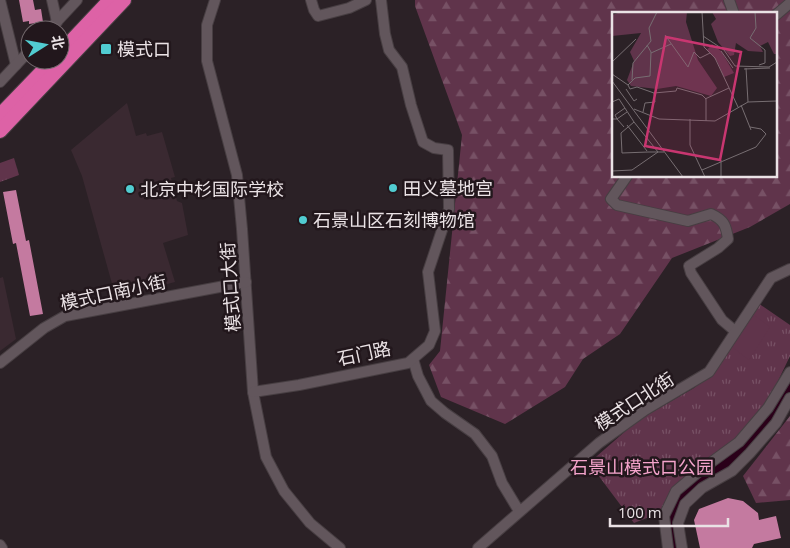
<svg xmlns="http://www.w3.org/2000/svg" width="790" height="548" font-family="'Open Sans','Noto Sans SC',sans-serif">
<defs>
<pattern id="forest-firs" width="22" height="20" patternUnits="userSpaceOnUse" patternTransform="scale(1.25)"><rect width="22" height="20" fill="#60344b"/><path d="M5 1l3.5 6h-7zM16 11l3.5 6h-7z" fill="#775165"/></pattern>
<pattern id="park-tufts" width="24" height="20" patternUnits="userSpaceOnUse" patternTransform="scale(1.25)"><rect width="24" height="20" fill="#60344b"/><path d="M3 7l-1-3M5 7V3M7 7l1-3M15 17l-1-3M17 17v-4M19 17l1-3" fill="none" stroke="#775165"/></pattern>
</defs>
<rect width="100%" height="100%" fill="#2b2126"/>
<g fill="#3a2931">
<path d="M127,103L136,136L146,133L147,136L162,132L175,177L171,178L177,201L182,203L188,235L163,243L175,282L116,298L82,176L71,150Z"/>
<path d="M3,277L16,339L0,351V278Z"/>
</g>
<g fill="url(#forest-firs)" fill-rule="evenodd">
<path d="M415,0H790V204L750,227L672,258L620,334L583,359L565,387L505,424L441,397L429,365L440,351L462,135L415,6ZM614,14H776V176H614Z"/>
<path d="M790,416V500L756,503L743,476Z"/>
</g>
<g fill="url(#park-tufts)">
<path d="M14,158L19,175L0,182V163Z"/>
<path d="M758,303L790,325V356L766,406L735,441L697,467L675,487L662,512L634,523L589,463L637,421L694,388L711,373Z"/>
</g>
<path fill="#60344b" d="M754,315L770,327L749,360L732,347Z"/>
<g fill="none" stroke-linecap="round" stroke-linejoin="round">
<path stroke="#2a0019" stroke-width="9" d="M675,548L671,516L683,493L742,452L776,412L790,387"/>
</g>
<g fill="#c47aa0">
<path d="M19,0H33L35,10L41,9L43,22L29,24V21L23,22Z"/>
<path d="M16,190L26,241L29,240L43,314L30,316L16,243L13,244L3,192Z"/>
<path d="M728,498L743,501L758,513L759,520L776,516L781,538L754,544L752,548H700L694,520L699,509Z"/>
</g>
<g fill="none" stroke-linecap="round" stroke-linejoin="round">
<g stroke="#473e42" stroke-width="12">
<g id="minor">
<path d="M0,0L16,65"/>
<path d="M52,0L57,22"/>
<path d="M215,0L207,25V61L237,175L242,229L253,392L266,457L284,491L310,523L340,548"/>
<path d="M311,0L314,10L318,16L349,8L366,0"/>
<path d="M729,0L734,14"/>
<path d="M776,15L790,3"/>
<path d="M49,30L77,0"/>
<path d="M0,82L30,50"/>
<path d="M627,176L611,199L617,205L688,221L711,214C724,220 726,225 728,239L718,248L689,266L691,273L722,320L735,331"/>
<path d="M413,359L418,376L431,401L445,413L475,434L492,456L502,483L519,511"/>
<path d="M0,363L44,328L65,316L246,282"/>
<path d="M253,392L299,385L408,363L429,345L435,331L428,272L449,209L448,150L434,148L423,142L411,105L402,67L389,50L385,34L381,0"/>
<path d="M0,545L2,548"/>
<path d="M478,548L599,443L645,410L709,372L771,278L790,269"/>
<path d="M668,548L664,516L676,491L702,469L739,442L768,408L790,372"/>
<path d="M682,548L678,523L685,504L702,488L732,471L750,453L776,423L790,398"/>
</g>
</g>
<g stroke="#473e42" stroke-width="16">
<g id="highway">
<path d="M60,53L110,0"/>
<path d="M0,115L53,60"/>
<path d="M0,131L124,0"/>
</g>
</g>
<use href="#minor" stroke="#62565c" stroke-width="10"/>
<use href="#highway" stroke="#dd62a6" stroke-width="14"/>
</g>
<g fill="#51ccd1" stroke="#22171c" stroke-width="2">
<rect x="100" y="43" width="12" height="12" rx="2.5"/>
<circle cx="393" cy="188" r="5"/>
<circle cx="130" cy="189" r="5"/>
<circle cx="303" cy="220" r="5"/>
</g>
<g text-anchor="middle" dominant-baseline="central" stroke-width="5" stroke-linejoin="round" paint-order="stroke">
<g font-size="18" fill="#eae2e5" stroke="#22171c" text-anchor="start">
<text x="117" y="49">模式口</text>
<text x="403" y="188">田义墓地宫</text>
<text x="140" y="189">北京中杉国际学校</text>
<text x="313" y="220">石景山区石刻博物馆</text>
</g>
<g font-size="18" fill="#eae2e5" stroke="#22171c">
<text transform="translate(230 287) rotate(-94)">模式口大街</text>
<text transform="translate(113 292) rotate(-12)">模式口南小街</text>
<text transform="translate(364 353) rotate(-12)">石门路</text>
<text transform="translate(634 401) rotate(-33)">模式口北街</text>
</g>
<g font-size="18" fill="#f4a3cb" stroke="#22171c">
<text x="642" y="467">石景山模式口公园</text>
</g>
</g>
<g transform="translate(612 12)">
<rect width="165" height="165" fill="#2b2126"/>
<path d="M9,0H75L74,10L86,48L105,76L99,84L64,74L45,77L19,74L15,68L22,49L18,40L29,21L0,24V3ZM100,0H165V42H162L156,30L148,34L151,40L136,39L124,31L122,43L118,44L106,30L99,12L104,7Z" fill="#60344b"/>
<path d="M100,32L109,39L122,61L112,65L105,49L95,38Z" fill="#60344b"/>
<path fill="none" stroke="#776e72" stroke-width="1" d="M90,0L92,35L103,46L126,95M143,0L144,16L138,26L153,38V51L147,53M53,23L76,55L82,40L88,46L98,41M91,24L112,38L123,54L157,55L165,50M109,39L121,56M39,41L59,32M0,50L24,27M134,56L136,90M132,57L158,56M0,62L16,73L23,66L38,64L39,40L35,33M20,68L21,51L39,29L37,16L45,0M0,69L71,165M16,73L18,77L25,75L42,81L43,90L33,91L31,100M14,77L22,89L25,87M42,81L64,79L65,76L90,83L94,87V109M93,87L117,76M0,90L7,87L22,110M129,93L139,118M22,97L47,107L103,109L136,90L165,89M0,107H5L3,103L13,96M78,107V133L93,165M15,113L35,139M12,115L5,107L15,100M109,148V165M90,158L144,135L154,122L149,117L138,115M0,159L20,158L46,140L22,110L9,121L10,141L36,140H52"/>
<path fill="#c83670" fill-opacity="0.15" stroke="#c83670" stroke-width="2.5" d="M54,25L129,40L108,148L33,134Z"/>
<rect width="165" height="165" fill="none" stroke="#eae2e5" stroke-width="2.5"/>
</g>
<g transform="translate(45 45) rotate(79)"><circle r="24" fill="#22171c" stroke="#72686c"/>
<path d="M0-4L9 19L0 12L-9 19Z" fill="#51ccd1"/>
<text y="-8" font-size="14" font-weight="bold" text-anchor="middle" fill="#eae2e5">北</text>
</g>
<path d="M610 518v8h118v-8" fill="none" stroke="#eae2e5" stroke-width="2.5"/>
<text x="618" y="518" font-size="15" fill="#eae2e5" stroke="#22171c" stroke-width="4" paint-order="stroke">100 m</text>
</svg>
